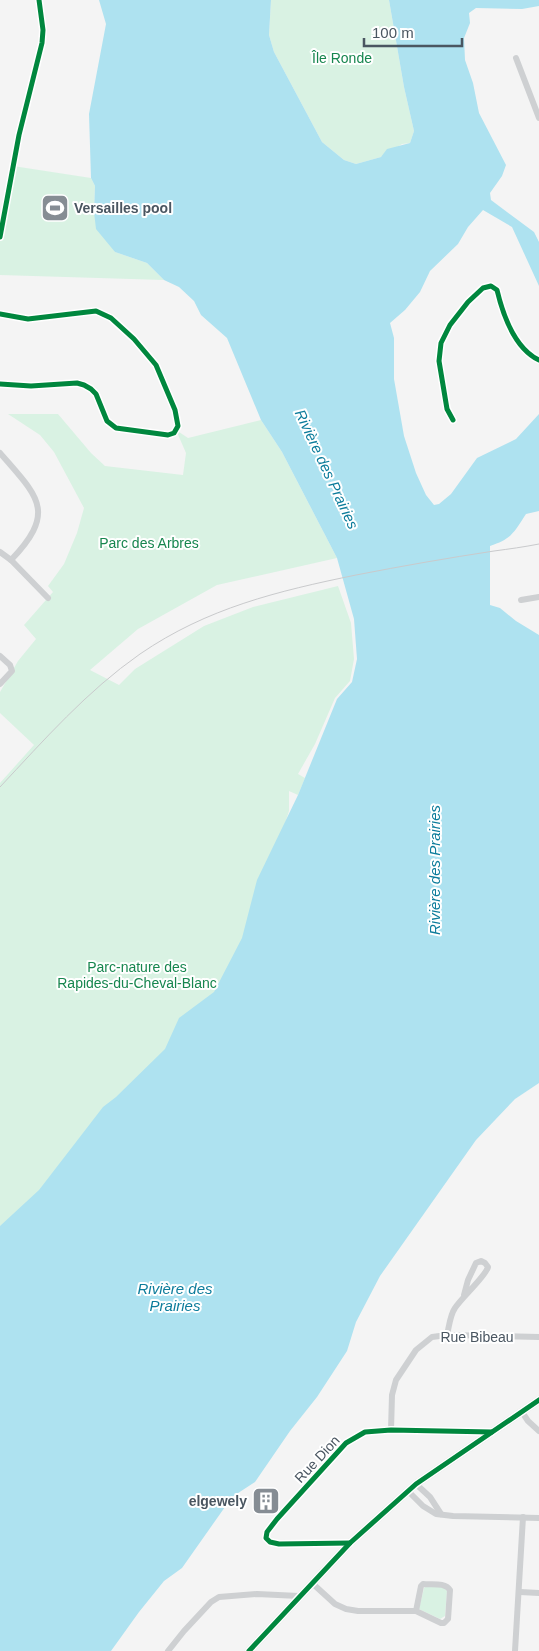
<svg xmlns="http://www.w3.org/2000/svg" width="539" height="1651" font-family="Arial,sans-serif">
<rect width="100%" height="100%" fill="#f4f4f4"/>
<g fill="#d9f2e3">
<path d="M271,0H389L404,87L414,131L410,143L402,144L381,157L356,164L344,160L322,142L274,52L269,35Z"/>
<path d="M13,166L91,178L95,186L94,212L115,252L147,263L164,280L0,275V237Z"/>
<path d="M8,414H58L91,453L105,466L183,475L186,453L176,430L188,438L261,420L282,452L337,558L217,585L138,629L90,670L119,685L135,669L204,626L253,607L338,586L351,623L354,659L350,681L335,698L315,744L298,774L305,778L298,795L289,791V811L271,867L300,988L0,1375V783L34,745L0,713V692L18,661L36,639L24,625L53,592L48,586L64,564L77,533L84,508L54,452L40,435Z"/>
<path d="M425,1587H443L447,1591L445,1616L440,1619L419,1609L424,1588Z"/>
</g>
<g fill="#aee2f0">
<path d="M99,0H271L269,35L274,52L322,142L344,160L356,164L381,157L387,149L410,143L414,131L404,87L389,0H539V6L522,9L476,8L469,13L470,23L464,38L465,60L473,83L479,113L506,165L502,176L490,193L491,200L534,232L539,242V286L512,227L483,210L468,227L458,244L430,271L420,292L405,310L390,323L394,338V379L404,436L416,473L426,495L434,505L439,504L451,494L477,458L516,439L539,414V511L526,514C514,532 512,539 490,546V605L500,608L516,621L539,635V1083L515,1099L476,1140L380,1276L356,1322L347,1351L317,1397L290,1431L255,1482L232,1497L182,1568L164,1581L139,1612L111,1651H0V1226L39,1190L103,1107L116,1097L165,1049L179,1018L214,992L242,938L257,880L298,795L337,699L352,682L357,659L354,619L337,558L282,452L261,420L227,338L201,315L194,301L179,287L164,280L147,263L115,252L96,229L94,212L95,186L91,178L89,114L106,24Z"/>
<path d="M53,194L63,198L56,220L47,218Z"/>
</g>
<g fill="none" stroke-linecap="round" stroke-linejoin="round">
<g stroke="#ced0d2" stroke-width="6">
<path d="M516,58L539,118"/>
<path d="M0,237L19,135L42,43L43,30L39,0"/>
<path d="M0,314L28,319L96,311L111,318L134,339L156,365L175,410L178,426L174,433L168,435L116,428L107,421L96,394L91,389L84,385L77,383L31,386L0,384"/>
<path d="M453,420L447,409L439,361L441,343L450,325L468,302L483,288L491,286L497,290C503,315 514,348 539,360"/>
<path d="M0,453C37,496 58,511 11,560"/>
<path d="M0,552L11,560L48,598"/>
<path d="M521,600L539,597"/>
<path d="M0,656L10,665L12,671L0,684"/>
<path d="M447,1335C449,1327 450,1315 455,1308C462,1297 486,1276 488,1267L485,1263L481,1261L476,1263L468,1280L464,1295"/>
<path d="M522,1412L528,1421L539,1431"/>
<path d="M391,1430L392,1395L396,1380L416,1350L432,1337L447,1335L539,1337"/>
<path d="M416,1484L430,1497L441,1514"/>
<path d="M408,1491L423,1506L436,1514L453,1516L539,1518"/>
<path d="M350,1543L279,1544L270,1542L266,1538L267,1532L277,1519L346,1443L365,1432L391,1430L492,1432"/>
<path d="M312,1583L335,1604L346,1609L358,1611H416L441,1623H444L448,1619L450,1590C445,1582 432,1585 423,1584L421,1586L416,1611"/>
<path d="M520,1592L539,1593"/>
<path d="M168,1651L184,1631L211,1602L219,1597L257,1594L299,1596"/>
<path d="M515,1651L523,1517"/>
</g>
<path stroke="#ced0d2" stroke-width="8" d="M249,1651L350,1543L416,1484L539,1400"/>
<path stroke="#c9cacc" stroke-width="1" d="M0,787C44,740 87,691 140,654C207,608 278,591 356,575C402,566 448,558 494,551C509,549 524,547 539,544"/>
<g stroke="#fff" stroke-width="8">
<g id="cycleway">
<path d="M0,237L19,135L42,43L43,30L39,0"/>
<path d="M0,314L28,319L96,311L111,318L134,339L156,365L175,410L178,426L174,433L168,435L116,428L107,421L96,394L91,389L84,385L77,383L31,386L0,384"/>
<path d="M453,420L447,409L439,361L441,343L450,325L468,302L483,288L491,286L497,290C503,315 514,348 539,360"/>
<path d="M350,1543L279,1544L270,1542L266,1538L267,1532L277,1519L346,1443L365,1432L391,1430L492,1432"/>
<path d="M249,1651L350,1543L416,1484L539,1400"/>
</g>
</g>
<use href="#cycleway" stroke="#00873e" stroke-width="5"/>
</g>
<defs>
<g id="stadium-square" transform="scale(1.4375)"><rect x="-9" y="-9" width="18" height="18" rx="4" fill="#868d94" stroke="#fff"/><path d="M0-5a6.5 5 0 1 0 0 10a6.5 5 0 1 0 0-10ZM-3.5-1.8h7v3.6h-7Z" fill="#fff"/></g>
<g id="building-square" transform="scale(1.4375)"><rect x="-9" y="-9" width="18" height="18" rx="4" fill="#868d94" stroke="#fff"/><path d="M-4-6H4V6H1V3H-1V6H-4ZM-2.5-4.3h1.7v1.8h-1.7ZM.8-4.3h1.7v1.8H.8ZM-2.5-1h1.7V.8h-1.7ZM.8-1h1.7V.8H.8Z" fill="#fff"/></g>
</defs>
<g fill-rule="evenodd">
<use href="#stadium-square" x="55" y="208"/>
<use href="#building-square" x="266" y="1501"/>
</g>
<g text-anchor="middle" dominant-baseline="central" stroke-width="4" stroke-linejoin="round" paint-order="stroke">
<g font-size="14" fill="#17864f" stroke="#fff">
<text x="342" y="58">Île Ronde</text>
<text x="149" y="543">Parc des Arbres</text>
<text x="137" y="967">Parc-nature des<tspan x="137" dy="16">Rapides-du-Cheval-Blanc</tspan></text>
</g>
<g font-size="14" font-weight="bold" fill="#4a5661" stroke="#fff" text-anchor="start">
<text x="74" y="208">Versailles pool</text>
<text x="247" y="1501" text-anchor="end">elgewely</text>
</g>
<g font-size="14" fill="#4a5661" stroke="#fff">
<text x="477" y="1337">Rue Bibeau</text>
<text transform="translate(317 1459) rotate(-47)">Rue Dion</text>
</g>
<g font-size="15" font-style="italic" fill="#0c7c9b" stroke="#fff">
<text transform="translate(327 469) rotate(65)">Rivière des Prairies</text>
<text transform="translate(434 870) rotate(-90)">Rivière des Prairies</text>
<text x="175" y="1288">Rivière des<tspan x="175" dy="17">Prairies</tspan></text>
</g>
</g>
<path d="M364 38v8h98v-8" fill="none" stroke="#4a5661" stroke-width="2.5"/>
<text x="372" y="38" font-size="15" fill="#4a5661" stroke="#ffffff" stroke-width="4" paint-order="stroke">100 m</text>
</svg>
